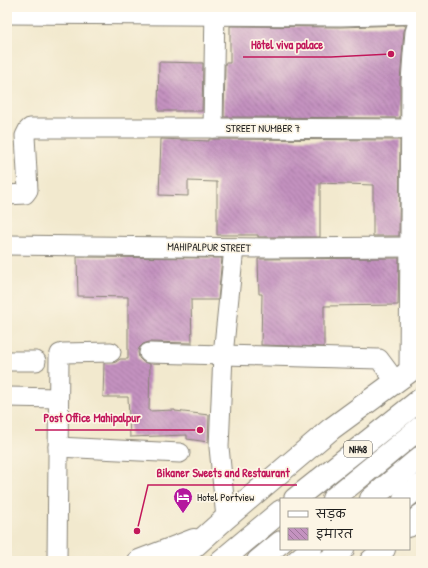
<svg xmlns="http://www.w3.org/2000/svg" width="428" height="568" font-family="'Patrick Hand','Playpen Sans Deva',sans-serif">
<defs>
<pattern id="building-back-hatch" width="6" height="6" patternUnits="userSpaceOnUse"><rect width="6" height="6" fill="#c492c0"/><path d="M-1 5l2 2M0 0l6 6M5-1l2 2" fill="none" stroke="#9e769b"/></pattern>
</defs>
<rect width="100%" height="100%" fill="#fcf5e5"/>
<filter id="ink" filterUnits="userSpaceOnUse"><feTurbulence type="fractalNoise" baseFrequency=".025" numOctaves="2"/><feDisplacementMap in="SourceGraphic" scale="8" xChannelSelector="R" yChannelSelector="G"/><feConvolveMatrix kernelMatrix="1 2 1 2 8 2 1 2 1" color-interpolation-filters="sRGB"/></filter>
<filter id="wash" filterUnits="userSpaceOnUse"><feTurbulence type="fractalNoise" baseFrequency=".012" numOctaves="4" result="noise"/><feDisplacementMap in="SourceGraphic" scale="16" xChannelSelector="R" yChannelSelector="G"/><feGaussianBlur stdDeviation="0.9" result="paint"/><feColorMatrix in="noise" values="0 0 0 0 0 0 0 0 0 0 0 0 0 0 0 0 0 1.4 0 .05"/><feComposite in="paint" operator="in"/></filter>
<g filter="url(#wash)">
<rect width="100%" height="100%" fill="#f2e9ce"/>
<g id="blocks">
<g fill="url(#building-back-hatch)">
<path d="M402,25L406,26L404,31L400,81V118L224,117L225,63H230V26L341,27Z"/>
<path d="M159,62L203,63L202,111H158Z"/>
<path d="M161,139L209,141V139L400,140L399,236H373V185L320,183V237H258V235H217V182L188,181V196L159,195Z"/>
<path d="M77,257L222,258L218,300H191L192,343L149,342L143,344L139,348L138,352L139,358L143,362L150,364L149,411L175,410V411L209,415L208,442L187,439V435L130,437L128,397H103L104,363H112L116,362L120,359H128V297L78,296Z"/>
<path d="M399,258L398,305L324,306V347L261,345L262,294H259L258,259Z"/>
</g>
</g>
</g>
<g filter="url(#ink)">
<use href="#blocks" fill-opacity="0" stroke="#878275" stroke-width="1"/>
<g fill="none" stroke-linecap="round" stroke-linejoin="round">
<g stroke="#878275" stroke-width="21">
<g id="minor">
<path d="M7,14L341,16L421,14"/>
<path d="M213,128L215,7"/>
<path d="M7,195L25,194L28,190L25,136L28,130L30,128H213L421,129"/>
<path d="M7,245L271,248L410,247"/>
<path d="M149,353L379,359L396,382"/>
<path d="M7,361H36"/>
<path d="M409,372L411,82L413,54L415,32L421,13"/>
<path d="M7,397L58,398"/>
<path d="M58,447L180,453"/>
<path d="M226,518L219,447L223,355L234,248"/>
<path d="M57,561L59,357L60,354L63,353L111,352"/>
</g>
</g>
<g stroke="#878275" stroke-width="24">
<g id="major">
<path d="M333,499L421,427"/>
<path d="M371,499L421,457"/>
<path d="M409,526L421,515"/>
<path d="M139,561L194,540"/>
<path d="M178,561L226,518L331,429L421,363"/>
<path d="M258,561L281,542"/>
<path d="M297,561L311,549"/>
<path d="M371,561L384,549"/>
</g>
</g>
<g stroke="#878275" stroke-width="24">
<g id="highway">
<path d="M295,499L421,399"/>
<path d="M404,499L421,485"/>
<path d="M221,561L281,511"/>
<path d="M328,561L343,549"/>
</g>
</g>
<use href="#minor" stroke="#fff" stroke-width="19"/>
<use href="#major" stroke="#fff" stroke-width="22"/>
<use href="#highway" stroke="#fff" stroke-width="22"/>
</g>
</g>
<defs>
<g id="hotel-pin" transform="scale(1)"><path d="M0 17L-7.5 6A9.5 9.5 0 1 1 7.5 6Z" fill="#b5179e" stroke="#fcf5e5"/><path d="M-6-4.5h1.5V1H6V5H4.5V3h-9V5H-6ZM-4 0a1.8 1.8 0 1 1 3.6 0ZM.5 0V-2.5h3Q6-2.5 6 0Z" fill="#fff"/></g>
</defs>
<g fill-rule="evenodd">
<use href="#hotel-pin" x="183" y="497"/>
</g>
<g text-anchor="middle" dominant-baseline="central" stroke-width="3.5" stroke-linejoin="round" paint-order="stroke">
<rect fill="#fcf5e5" stroke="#5f5d58" stroke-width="1" x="344" y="441" width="28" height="16" rx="3"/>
<g font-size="10" font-weight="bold" fill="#1c1c1c">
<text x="358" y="449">NH48</text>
</g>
<g font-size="11" fill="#1c1c1c" stroke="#fcf5e5">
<text x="263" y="128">STREET NUMBER 7</text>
<text transform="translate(209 247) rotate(1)">MAHIPALPUR STREET</text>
</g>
<g font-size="11" fill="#1c1c1c" stroke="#fcf5e5" text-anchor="start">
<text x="197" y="497">Hotel Portview</text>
</g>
</g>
<path fill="none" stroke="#c2185b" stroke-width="1.5" d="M391 54L331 57H243M200 430L149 430H35M137 531L148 485H297"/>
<g fill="#c2185b" stroke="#fcf5e5" stroke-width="1.5">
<circle cx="391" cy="54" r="4"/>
<circle cx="200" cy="430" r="4"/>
<circle cx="137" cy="531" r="4"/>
</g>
<g font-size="12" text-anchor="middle" font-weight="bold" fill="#c2185b" stroke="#fcf5e5" stroke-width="3.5" stroke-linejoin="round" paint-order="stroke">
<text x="287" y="49">Hôtel viva palace</text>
<text x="92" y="422">Post Office Mahipalpur</text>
<text x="223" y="477">Bikaner Sweets and Restaurant</text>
</g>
<rect width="428" height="568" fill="none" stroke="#fcf5e5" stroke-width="24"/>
<rect x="280" y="498" width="130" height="52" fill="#fcf5e5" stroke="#a29e95"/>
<rect x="288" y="511" width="20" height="6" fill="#ffffff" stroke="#a29e95"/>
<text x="316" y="518" font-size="12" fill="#1c1c1c">सड़क</text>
<rect x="288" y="528" width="20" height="12" fill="url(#building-back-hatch)" stroke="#a29e95"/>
<text x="316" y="538" font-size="12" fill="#1c1c1c">इमारत</text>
</svg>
